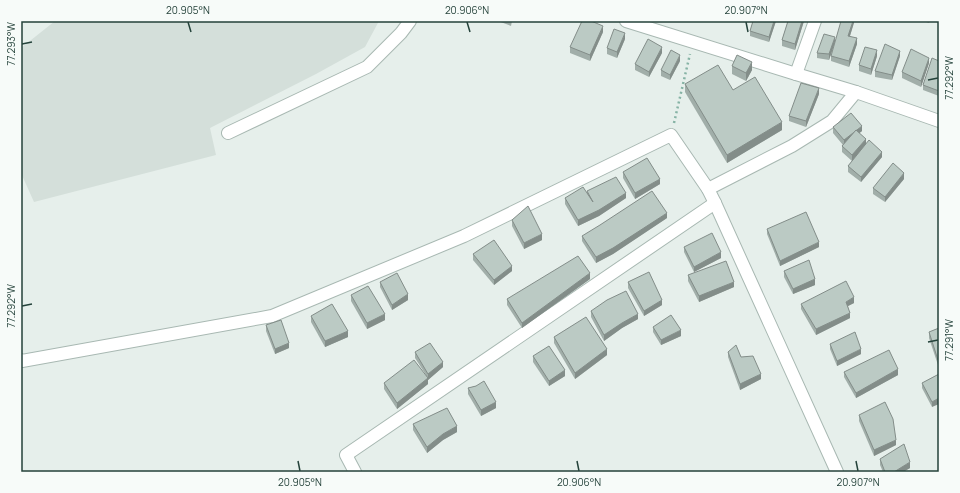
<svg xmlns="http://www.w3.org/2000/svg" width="960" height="493" font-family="Manrope,sans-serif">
<rect width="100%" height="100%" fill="#e6efeb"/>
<path fill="#d4dfda" d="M55,21H379L365,47L316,74L210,128L216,155L34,202L21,173V48Z"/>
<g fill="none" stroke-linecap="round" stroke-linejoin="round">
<g stroke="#a8b8b2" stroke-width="14">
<g id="minor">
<path d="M626,21L796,74L856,92L939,121"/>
<path d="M796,74L815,21"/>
<path d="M228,133L367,67L401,33L410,21"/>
<path d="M708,189L792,146L832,121L856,92"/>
<path d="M21,360L22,361L272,316L464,236L671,135L708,189L715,203L837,472"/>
<path d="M355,472L346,455L715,203"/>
</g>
</g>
<path stroke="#86b3a5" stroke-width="2.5" stroke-dasharray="2 3" stroke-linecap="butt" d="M674,123L690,54"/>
<use href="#minor" stroke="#fff" stroke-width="12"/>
</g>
<g fill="#a1aea9">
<path d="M498,21H512L511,26Z"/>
<path d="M753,21H776L769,42L750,36V31Z"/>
<path d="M788,21H804L795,50L782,46V40Z"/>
<path d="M854,21L850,36L857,44L849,67L831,61V56Z"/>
<path d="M923,21H930L929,23Z"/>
<path d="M603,32L590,61L570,53V47Z"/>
<path d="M625,39L617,58L607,54V48Z"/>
<path d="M835,42L829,60L817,58V53Z"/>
<path d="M662,53L649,77L635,70V64Z"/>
<path d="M877,56L871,75L859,71V65Z"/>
<path d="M900,56L892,80L875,77V71Z"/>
<path d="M680,61L670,80L661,76V70Z"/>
<path d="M939,61V96L923,90V85Z"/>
<path d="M929,63L921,87L902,78V72Z"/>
<path d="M732,66L752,70L746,81L732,74Z"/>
<path d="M685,84L733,90L782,130L727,163L685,92Z"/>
<path d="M819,94L806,127L789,121V116Z"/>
<path d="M833,127L862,131L859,133L866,144L882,157L861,182L848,172V166L861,150L852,161L842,152V146L843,145L833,133Z"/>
<path d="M623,172L660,184L635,199L623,178Z"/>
<path d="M904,179L885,202L873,194V188Z"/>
<path d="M587,191L626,198L599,216L578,226L565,204V198L587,194Z"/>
<path d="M667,218L613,254L596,263L582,241V236Z"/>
<path d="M512,220L542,240L524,249L512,226Z"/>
<path d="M767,229L819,247L780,266L767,234Z"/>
<path d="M684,247L721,258L694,272L684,252Z"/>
<path d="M473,254L512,271L494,285L473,260Z"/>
<path d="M784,271L815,285L793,294L784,277Z"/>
<path d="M688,275L734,287L699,302L688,281Z"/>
<path d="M590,279L522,328L507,305V299Z"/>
<path d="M380,282L408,300L392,310L380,287Z"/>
<path d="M628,282L662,305L644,316L628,288Z"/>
<path d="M351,295L385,320L367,329L351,301Z"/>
<path d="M854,303L848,306L850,318L816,335L801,309V304Z"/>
<path d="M591,311L638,319L622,328L604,341L591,317Z"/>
<path d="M311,316L348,337L325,347L311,322Z"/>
<path d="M266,325L289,348L275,354L266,331Z"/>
<path d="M653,327L681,336L661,345L653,332Z"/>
<path d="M939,328V365H938L929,338V332Z"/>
<path d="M554,337L607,355L575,379L554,343Z"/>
<path d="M830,344L861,354L837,366L830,349Z"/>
<path d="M415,352L443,367L428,380V379V384L397,409L384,389V383L426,375L415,358Z"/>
<path d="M728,352L741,357L761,379L740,390L728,357Z"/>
<path d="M533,356L565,376L549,386L533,362Z"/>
<path d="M844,372L898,375L856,398L844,377Z"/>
<path d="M939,374L932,407L922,388V383Z"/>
<path d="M476,386L496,408L481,416L468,394V388Z"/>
<path d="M859,415L896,445L874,456L859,421Z"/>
<path d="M413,424L457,432L443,440L427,453L413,430Z"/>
<path d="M880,459L910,468L903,472H883L880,465Z"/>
</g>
<g fill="#838d89">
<path d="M774,21H776L769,42V37Z"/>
<path d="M802,21H804L795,50V44Z"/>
<path d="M853,21H854V23L848,42V36Z"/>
<path d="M603,26V32L590,61V55Z"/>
<path d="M625,33V39L617,58V52Z"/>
<path d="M835,37V42L829,60V54Z"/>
<path d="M857,38V44L849,67V61Z"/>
<path d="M662,47V53L649,77V72Z"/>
<path d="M877,50V56L871,75V69Z"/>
<path d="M900,51V56L892,80V75Z"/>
<path d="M680,55V61L670,80V75Z"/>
<path d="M929,58V63L921,87V81Z"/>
<path d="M752,62V70L746,81V73Z"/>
<path d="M819,88V94L806,127V121Z"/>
<path d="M782,122V130L727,163V155Z"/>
<path d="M862,126V131L844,146V140Z"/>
<path d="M866,139V145L852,161V155Z"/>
<path d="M882,152V157L861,182V177Z"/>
<path d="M904,173V179L885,202V197Z"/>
<path d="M660,179V184L635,199V193Z"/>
<path d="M626,193V198L599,216L578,226V220Z"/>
<path d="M667,213V218L613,254L596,263V257Z"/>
<path d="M542,234V240L524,249V243Z"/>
<path d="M819,242V247L780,266V261Z"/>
<path d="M721,252V258L694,272V267Z"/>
<path d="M512,266V271L494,285V280Z"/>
<path d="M590,273V279L522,328V323Z"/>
<path d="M815,279V285L793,294V289Z"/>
<path d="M734,282V287L699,302V296Z"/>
<path d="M408,294V300L392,310V305Z"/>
<path d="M854,297V303L846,307V302Z"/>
<path d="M662,300V305L644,316V311Z"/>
<path d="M850,313V318L816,335V329Z"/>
<path d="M385,314V320L367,329V323Z"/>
<path d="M638,314V319L622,328L604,341V335L622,323Z"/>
<path d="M681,330V336L661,345V340Z"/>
<path d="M348,331V337L325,347V341Z"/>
<path d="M289,343V348L275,354V349Z"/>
<path d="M607,349V355L575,379V373Z"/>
<path d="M861,349V354L837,366V361Z"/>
<path d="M939,359V365H938V360Z"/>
<path d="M443,362V367L428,380V374Z"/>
<path d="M898,369V375L856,398V393Z"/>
<path d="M565,370V376L549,386V381Z"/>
<path d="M761,374V379L740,390V384Z"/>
<path d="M428,378V384L397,409V403Z"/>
<path d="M939,398V404L932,407V402Z"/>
<path d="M496,402V408L481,416V410Z"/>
<path d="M457,426V432L443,440L427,453V447L443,434Z"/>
<path d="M896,440V445L874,456V450Z"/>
<path d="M910,462V468L903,472H894Z"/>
</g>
<g fill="#bbcac4" stroke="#838d89">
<path d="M582,21H591L603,26L590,55L570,47Z"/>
<path d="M753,21H774L769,37L750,31Z"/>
<path d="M788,21H802L795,44L782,40Z"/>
<path d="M841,21H853L848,36L857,38L849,61L831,56Z"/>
<path d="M614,29L625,33L617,52L607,48Z"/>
<path d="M824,34L835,37L829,54L817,53Z"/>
<path d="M648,39L662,47L649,72L635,64Z"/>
<path d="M885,44L900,51L892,75L875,71Z"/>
<path d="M865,47L877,50L871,69L859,65Z"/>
<path d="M911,49L929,58L921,81L902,72Z"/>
<path d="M671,50L680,55L670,75L661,70Z"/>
<path d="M737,55L752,62L746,73L732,66Z"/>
<path d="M932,58L939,61V91L923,85Z"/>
<path d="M718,65L733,90L755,77L782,122L727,155L685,84Z"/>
<path d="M801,83L819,88L806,121L789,116Z"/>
<path d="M851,113L862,126L844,140L833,127Z"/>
<path d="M856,130L866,139L852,155L842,146Z"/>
<path d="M869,140L882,152L861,177L848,166Z"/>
<path d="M647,158L660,179L635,193L623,172Z"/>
<path d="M893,163L904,173L885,197L873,188Z"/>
<path d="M616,177L626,193L599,210L578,220L565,198L583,187L593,202L587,191Z"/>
<path d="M652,191L667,213L613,248L596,257L582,236L600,225Z"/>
<path d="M528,206L542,234L524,243L512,220Z"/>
<path d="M806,212L819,242L780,261L767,229Z"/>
<path d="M712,233L721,252L694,267L684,247Z"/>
<path d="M494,240L512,266L494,280L473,254Z"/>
<path d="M578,256L590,273L522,323L507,299Z"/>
<path d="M809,260L815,279L793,289L784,271Z"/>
<path d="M726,261L734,282L699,296L688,275Z"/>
<path d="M649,272L662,300L644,311L628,282Z"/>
<path d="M397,273L408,294L392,305L380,282Z"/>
<path d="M846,281L854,297L846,302L850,313L816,329L801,304Z"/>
<path d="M368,286L385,314L367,323L351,295Z"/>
<path d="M626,291L638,314L622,323L604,335L591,311L607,300Z"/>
<path d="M332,304L348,331L325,341L311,316Z"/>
<path d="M671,315L681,330L661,340L653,327Z"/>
<path d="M586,317L607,349L575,373L554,337Z"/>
<path d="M281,320L289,343L275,349L266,325Z"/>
<path d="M939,328V359L938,360L929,332Z"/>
<path d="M855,332L861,349L837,361L830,344Z"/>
<path d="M430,343L443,362L428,374L415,352Z"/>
<path d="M736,345L741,357L753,356L761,374L740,384L728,352Z"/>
<path d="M549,346L565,370L549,381L533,356Z"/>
<path d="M889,350L898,369L856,393L844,372Z"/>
<path d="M414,360L428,378L397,403L384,383Z"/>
<path d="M939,374V398L932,402L922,383Z"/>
<path d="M484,381L496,402L481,410L468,388L476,386Z"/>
<path d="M885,402L893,419L896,440L874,450L859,415Z"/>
<path d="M447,408L457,426L443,434L427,447L413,424Z"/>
<path d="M904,444L910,462L894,472H885L880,459Z"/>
</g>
<path fill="none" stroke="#24423a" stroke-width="1.5" d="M188,22L191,32M467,22L470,32M746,22L748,32M22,44L32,42M928,80L938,78M22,306L32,304M928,342L938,340M298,461L300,471M577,461L579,471M856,461L858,471"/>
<rect width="960" height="493" fill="none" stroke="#f7fbf9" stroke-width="44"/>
<rect x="22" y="22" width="916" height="449" fill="none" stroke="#24423a" stroke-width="1.5"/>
<g font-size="10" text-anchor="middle" fill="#24423a">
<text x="188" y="14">20.905°N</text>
<text x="467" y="14">20.906°N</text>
<text x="746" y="14">20.907°N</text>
<text transform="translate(11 44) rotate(-90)" y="4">77.293°W</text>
<text transform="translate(949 78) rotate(-90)" y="4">77.292°W</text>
<text transform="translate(11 306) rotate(-90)" y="4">77.292°W</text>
<text transform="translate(949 340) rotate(-90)" y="4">77.291°W</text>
<text x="300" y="486">20.905°N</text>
<text x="579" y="486">20.906°N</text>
<text x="858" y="486">20.907°N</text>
</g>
</svg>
